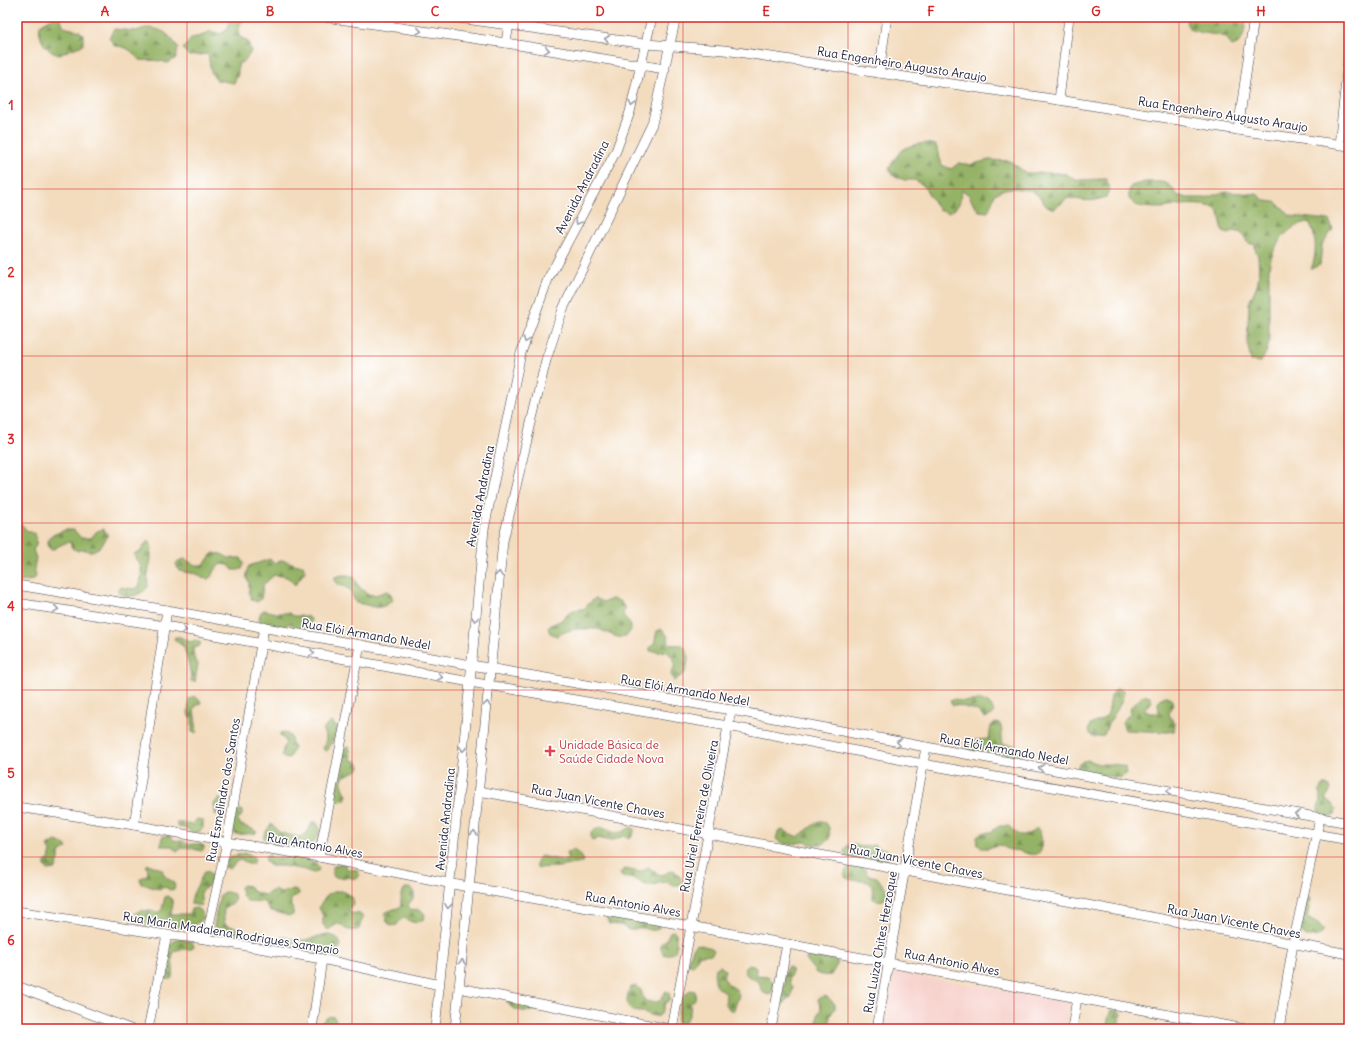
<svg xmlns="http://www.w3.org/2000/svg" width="1366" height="1046" font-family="Delius,sans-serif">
<defs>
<pattern id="forest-firs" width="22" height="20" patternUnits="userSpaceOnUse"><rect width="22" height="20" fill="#95b366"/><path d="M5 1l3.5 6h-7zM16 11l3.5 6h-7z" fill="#799155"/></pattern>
</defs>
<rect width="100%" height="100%" fill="#fff"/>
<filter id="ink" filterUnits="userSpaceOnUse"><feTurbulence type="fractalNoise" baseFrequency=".025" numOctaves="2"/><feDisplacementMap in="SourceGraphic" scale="8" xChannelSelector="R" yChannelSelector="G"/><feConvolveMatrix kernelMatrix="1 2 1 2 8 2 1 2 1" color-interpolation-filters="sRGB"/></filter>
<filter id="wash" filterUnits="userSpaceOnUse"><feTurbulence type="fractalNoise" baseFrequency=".012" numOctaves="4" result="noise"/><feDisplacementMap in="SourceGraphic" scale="16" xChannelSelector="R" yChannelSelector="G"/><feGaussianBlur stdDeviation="0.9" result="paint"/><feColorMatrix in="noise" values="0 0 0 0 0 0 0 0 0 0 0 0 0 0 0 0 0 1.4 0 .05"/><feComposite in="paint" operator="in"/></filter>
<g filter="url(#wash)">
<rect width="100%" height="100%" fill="#f3dbbd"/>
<path fill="#f7d0cb" d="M895,972L1069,1002L1064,1029H884Z"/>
<g fill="url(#forest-firs)" stroke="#5c6a50">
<path d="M53,17H61C62,34 75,25 83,34V45L69,50L60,55C47,53 37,38 40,25Z"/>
<path d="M232,17H242L244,19L239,26V36L248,42L251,51L246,60L238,64V74L234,83L216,80L211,72L208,54L189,56L183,49L192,38L201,36L211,31L220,34L228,29L230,19Z"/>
<path d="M1186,17H1246C1245,28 1245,43 1232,46C1229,43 1229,39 1224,37C1211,31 1184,37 1186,17Z"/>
<path d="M145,28C163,28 169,34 178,48L176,58L167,63C157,59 149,61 139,60C132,51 127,46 115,46L109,38L114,29L136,31Z"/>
<path d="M926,143L936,145L942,165L951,169L959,163L969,165L989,160L1010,161L1026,173H1056L1066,174L1075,180L1106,179L1110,188L1106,197C1091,203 1083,200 1068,198L1054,209L1045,205L1040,197L1032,191L1013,188L1004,189L995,194L988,212L979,211L973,204L969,195L962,190C960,203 960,207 948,213L939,210L923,185L915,180H905L895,177L889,169C899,150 905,145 926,143Z"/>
<path d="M1145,182C1162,182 1167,179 1177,195L1187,198H1207L1216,194L1227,192L1257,194L1265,201L1275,202L1283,208L1290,216L1329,220L1333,229L1322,245L1320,265L1311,269C1317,255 1317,236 1309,222C1286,225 1271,248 1269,270V343L1266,353L1261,362L1251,361L1247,342L1249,303L1257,285L1259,275L1258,256L1254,247L1256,244H1251L1247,242C1244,234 1241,232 1233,231L1229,234L1223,232C1221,226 1221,219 1219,213C1214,202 1187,205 1177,205C1168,209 1142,209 1134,204C1132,202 1131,200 1129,199V191L1131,186Z"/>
<path d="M19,523L23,526L26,530L35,534C37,541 37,545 33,550L36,558L34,569L36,576L34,580L17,582V563L18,560L17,524Z"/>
<path d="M104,529L108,536C104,542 99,550 91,551C85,551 85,548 78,551L72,548L70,542C62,543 58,547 51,550L47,545L50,536L65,530H74L81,538H91L97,531Z"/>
<path d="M147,542H150L152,548C150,553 152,558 150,564C148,573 147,578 148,587C140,596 126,600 117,591L120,587L133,589L139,587C141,579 143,571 139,563C137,559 135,559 134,554L140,552Z"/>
<path d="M213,553L221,554L229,558H241L244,564L242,569L238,570H233L229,565L221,564C214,568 215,575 208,579L202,578L197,574L179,571L176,564L178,561L184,559L195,565H203Z"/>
<path d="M270,559L272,562L275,563L282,560L298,565H303L305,571L295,585L287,577L275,575L273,576L263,585L261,599L257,602L252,600L249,593V582C245,577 247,571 249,566Z"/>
<path d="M342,575H348L354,577L357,584L367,594L375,595L387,591L391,594L393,600C378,613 373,605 356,603C349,590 354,589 338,585L334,580L335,577Z"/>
<path d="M595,598L604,602L612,599L620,601L625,608L623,615C627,621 635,626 629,633C621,645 603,628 596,629C588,629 578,628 571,630C566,631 561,634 557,636L550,633L548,628L551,625L560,621L573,610L583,609Z"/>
<path d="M264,610L277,613H289L294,616H306L311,619C311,625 309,627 303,630L297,629L290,623L282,628L261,624L259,617L261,612Z"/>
<path d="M662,629L667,635L669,643L674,645C692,641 689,662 685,673L674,681L671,674C677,664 675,658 666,651L659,652L650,651V647L654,644L657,631Z"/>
<path d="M175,637H180L191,642L195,640L201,643L199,646L193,648L194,658L198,664L195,682L191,681C191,669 187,659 184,647L174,639Z"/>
<path d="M1117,688L1124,691C1123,704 1114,714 1108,724C1106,728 1106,732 1103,736L1095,737L1090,735L1088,731L1090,725C1095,722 1104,720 1107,715C1112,706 1107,696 1117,688Z"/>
<path d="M1144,695L1150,697L1152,702L1145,708L1144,710L1150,713H1159L1158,703L1161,698L1166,696L1171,698L1173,705L1169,711C1169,719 1177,723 1174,731L1167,732L1125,730L1122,722L1130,713L1131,707Z"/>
<path d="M194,696L201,701L200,704L197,705L194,709L197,732L195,733L192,732V719L188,714L189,699Z"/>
<path d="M955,699C971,707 984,691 994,711L991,716L984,718L978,711L957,705H952L950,701Z"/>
<path d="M332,722L337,727L338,730L328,750L326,751L323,749L326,739L323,730L329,723Z"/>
<path d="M996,723L1000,724C1003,730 1001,738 1003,744L1015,745L1020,751V756L1017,759H1010L1002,753L990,754L985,750L976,752L969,750L966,745L967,743L977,740L989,739L991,726Z"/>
<path d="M284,732C295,737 289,740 294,748L289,758L285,759L282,756L283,749L286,743L285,740L280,736V733Z"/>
<path d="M349,746L352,761H357L360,765V768C348,778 334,772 347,795L345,800L340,801H334L343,750L345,747Z"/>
<path d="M1088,760L1099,764H1115L1125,767L1126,774L1120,778L1078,771V765L1083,761Z"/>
<path d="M1323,785H1326L1330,787L1331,790L1325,799L1332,804L1336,809L1335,814L1331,817L1320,815L1318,809L1321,801L1319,792Z"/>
<path d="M218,799L222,800L225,805L224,810L217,816L215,814L214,804Z"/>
<path d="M237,810H242V815L238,820L241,825L252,829L257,832L254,834C247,833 242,835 235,834L231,827Z"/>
<path d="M197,819L203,820V828L199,832L192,833L188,829L178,827L176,823L183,822L191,825Z"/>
<path d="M315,821C326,830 314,842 308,849H297L284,843L275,846L268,844L263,836L271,824C275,826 275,829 278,831C280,834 297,836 300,837L307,833L312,822Z"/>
<path d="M817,822H825C831,828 829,831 829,839L822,845L811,844L806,842C795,842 786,849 776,839L778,832L782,830L798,837Z"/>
<path d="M999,826H1008C1012,828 1013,831 1016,833C1022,838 1032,833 1037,828C1043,834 1041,844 1041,851C1034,858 1027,853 1020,851C1016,850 1012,851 1007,849C1005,848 1002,845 999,845C991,845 987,853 978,844L977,836L981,833L991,832Z"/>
<path d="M599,827C614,831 616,837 631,827L634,829V833L632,837L628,839L625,836L620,837L611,841L598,838L594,841L591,839V833Z"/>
<path d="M167,835L171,836L173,840L183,841L187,844C193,845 198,842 204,846V849L202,851L186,847L177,851L171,846H161V842L162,837Z"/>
<path d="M56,841L65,845L67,848L59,853V860L56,869L48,870L45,866V862L49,860L51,851L47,846Z"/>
<path d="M851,844L862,847L875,845L878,848L886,849L889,857L887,862L883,865L846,858L844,851L847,846Z"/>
<path d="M572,850L577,851L582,857L583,861L581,863C575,863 570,865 565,866C556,868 547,867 538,868L536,866L537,859L541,856L565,861L568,859L566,852Z"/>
<path d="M245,853L253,856L255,860L252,864H248L242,860L237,861L230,869L225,867L229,857Z"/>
<path d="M269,855L275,859H280L294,855L316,863L319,868L318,872L313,873L306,870L283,866H271L266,862L265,857Z"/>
<path d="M148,864L162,869C164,877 167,878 173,882L175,886L174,889L170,890L165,887C157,892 150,885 141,884L140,879L147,875L148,871L146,866Z"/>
<path d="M338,864H345L347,869L357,870L359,873L358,877L355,879C346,875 342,879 334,877L332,872L333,867Z"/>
<path d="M852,866C860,866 866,867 867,875L877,877L888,892L887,897L883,900L878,901L873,899C871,894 874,887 870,883C866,879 853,883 845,877C844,871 846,869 852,866Z"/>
<path d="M648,867C653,870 659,877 665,874C669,872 669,871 674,870L681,878L682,883L676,886L666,882L659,883L652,885H644L635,879L622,877L620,873L625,869L640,872Z"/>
<path d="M208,871C220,883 204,887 201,892C200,896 202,902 202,906L191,904C191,892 200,884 203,873Z"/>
<path d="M243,885L249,886L252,891L264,895L274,890L281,893C288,891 291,888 299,892V894C284,902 294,903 293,915L289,916L269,910L265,902L247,901L243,897L240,887Z"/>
<path d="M405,888H410L414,891C415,899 412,899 408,905L410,909L421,910L425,914L424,919C414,925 412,922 404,918L399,921L397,925L391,926C386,921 384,918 386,912L400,907L401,905V894Z"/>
<path d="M337,891H342L352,897L354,902L349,909L350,913L360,914L363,917L359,929C351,932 345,930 340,924H337L328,930L323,925V916L319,907L328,894Z"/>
<path d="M227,892L234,894C237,908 228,903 224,910C223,913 224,921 225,924C229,928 235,925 240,930V933L237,934C235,933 233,932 231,931C224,929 220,933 214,927C215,921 218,898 221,894C223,892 225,892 227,892Z"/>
<path d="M168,896L171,898L173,904L171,914H189L191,909L196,908L202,912L203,917L201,921L189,927H178L166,922L148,926L137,922L133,917C138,906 150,912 159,912L162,909L165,897Z"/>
<path d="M1307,897L1311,899L1307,917C1312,922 1319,923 1324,930L1320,935L1315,937H1305L1300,929Z"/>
<path d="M617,914L625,921L630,919L660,924L658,929C651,932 648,929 642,928C638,928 633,930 629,930L621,925L609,924L607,919L608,916Z"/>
<path d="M673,931L676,933C677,935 676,938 676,940C676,950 678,953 665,955C661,951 660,949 661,943L666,940L670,932Z"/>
<path d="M325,935C334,935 338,937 341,945C337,955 331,956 321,955C305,942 296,942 277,948L274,945V940L282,936L296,940H305Z"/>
<path d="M179,938L192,942L194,946L191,949C187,950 181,948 177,950C167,956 177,971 172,979H166L163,976C164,962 164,945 179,938Z"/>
<path d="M697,944L712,948L714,951L712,954C708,955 701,954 698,957C696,959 695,963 693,966L689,965L687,963C689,957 692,954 693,948Z"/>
<path d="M809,955C815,955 817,957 822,958C827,960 831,958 836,960L838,963L831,975C825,976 822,975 816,973C813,967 808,965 806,959Z"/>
<path d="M748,964L752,965L756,968V975C765,975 770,977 775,985L773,991L769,995C759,992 762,990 759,982C752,978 738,974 748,964Z"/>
<path d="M720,966L725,970L723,977L728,984L737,990L739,995L734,1010H730L725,1005L726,993C718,986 716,992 715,979C714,975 714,973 715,969Z"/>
<path d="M787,967H790C792,971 792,974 789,978L790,983L793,987L791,997L787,999L784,1004L781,1003L779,998L785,984L784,975Z"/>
<path d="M635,986L641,990L644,1000C648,1002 657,1004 660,1000C663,997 663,994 666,991L669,992L670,1000L665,1003L662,1012L659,1016C653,1017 649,1014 643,1012C640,1012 636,1012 634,1011C624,1006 627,995 630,988Z"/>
<path d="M690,990L695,991C696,997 696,1001 690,1002C692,1010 689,1019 683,1023L677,1022L680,1001Z"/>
<path d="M824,996L827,997L835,1004V1008L830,1016L829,1026L825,1029H811L817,1023L818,1014L820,1011L821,1008L818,1000L819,998Z"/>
<path d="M507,999L539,1006L538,1010C527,1012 509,1013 507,999Z"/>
<path d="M1112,1010L1118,1011L1121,1013L1119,1029H1105L1107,1027L1108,1019Z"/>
<path d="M330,1016L334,1017L336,1020L329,1029H320C321,1022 324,1019 330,1016Z"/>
</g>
</g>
<g filter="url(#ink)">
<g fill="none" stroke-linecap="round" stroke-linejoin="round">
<g stroke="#413e4e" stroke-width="10">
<g id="street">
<path d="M325,17L506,43L665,69"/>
<path d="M451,17L646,44L724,50L879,73L1059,100L1238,130L1349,146"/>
<path d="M506,43L510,17"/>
<path d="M879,73L887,17"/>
<path d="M1059,100L1069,17"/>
<path d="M1238,130L1254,17"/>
<path d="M1339,145L1349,53"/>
<path d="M17,585L167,610L471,665L731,710L926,747L1349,823"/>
<path d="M17,603L165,626L470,682L728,726L923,764L1349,840"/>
<path d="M479,791L1349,954"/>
<path d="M17,807L134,825L227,842L319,857L468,887L690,926L1245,1029"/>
<path d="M134,825L167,610"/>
<path d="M319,857L360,645"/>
<path d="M17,911L167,935L206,939L322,959L440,985"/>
<path d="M206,939L227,842L264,627"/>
<path d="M17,986L130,1029"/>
<path d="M459,988L670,1029"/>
<path d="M148,1029L167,935"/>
<path d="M312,1029L322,959"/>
<path d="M435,1029L470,682L484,529L521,353L548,279L616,151L630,112L652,17"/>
<path d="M455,1029L503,541L546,360L563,309L652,124L676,17"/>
<path d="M672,1029L731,710"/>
<path d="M771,1029L787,944"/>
<path d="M877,1029L926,747"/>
<path d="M1072,1029L1077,998"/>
<path d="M1279,1029L1293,944L1320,818"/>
</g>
</g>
<use href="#street" stroke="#fff" stroke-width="9"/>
</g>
<defs><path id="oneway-chevron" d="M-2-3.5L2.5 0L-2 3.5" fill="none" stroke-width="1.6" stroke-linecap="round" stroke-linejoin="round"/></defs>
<g stroke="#9c9ca7">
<use href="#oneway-chevron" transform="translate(419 31) rotate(8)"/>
<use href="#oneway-chevron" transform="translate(607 39) rotate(-173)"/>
<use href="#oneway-chevron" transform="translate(547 50) rotate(9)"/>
<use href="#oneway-chevron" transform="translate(632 104) rotate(103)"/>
<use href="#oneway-chevron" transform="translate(578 222) rotate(118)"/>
<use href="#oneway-chevron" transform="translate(526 340) rotate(110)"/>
<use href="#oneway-chevron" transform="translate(499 574) rotate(-84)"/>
<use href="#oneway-chevron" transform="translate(56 609) rotate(9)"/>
<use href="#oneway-chevron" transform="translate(475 619) rotate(95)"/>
<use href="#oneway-chevron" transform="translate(184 630) rotate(10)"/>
<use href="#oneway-chevron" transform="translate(312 653) rotate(11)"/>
<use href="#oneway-chevron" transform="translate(440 677) rotate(10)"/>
<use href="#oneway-chevron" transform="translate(487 704) rotate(-84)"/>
<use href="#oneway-chevron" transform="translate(899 742) rotate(-169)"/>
<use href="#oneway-chevron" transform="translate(463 749) rotate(96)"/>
<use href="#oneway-chevron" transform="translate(1041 768) rotate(-170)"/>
<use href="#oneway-chevron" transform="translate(1169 791) rotate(-170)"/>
<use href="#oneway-chevron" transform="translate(1297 814) rotate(-170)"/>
<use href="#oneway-chevron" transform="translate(474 833) rotate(-84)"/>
<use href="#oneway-chevron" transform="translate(448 906) rotate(96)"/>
<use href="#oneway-chevron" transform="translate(462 962) rotate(-85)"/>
</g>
</g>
<path fill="none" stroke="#d62828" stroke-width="1" stroke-opacity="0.55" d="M187,17V1029M352,17V1029M518,17V1029M683,17V1029M848,17V1029M1014,17V1029M1179,17V1029M17,189H1349M17,356H1349M17,523H1349M17,690H1349M17,857H1349"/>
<path fill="#e0444e" stroke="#fff" stroke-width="1.5" d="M548 745h4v4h4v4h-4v4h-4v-4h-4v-4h4z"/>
<g text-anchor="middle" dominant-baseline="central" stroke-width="3" stroke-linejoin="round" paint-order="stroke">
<g font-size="12" fill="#22223b" stroke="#fff">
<text transform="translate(902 64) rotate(9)">Rua Engenheiro Augusto Araujo</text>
<text transform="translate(1223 114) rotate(9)">Rua Engenheiro Augusto Araujo</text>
<text transform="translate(582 187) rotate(-63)">Avenida Andradina</text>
<text transform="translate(480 496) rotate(-79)">Avenida Andradina</text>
<text transform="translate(366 634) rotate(10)">Rua Elói Armando Nedel</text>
<text transform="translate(685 690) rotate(10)">Rua Elói Armando Nedel</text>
<text transform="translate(1004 749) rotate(10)">Rua Elói Armando Nedel</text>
<text transform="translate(223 790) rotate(-80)">Rua Esmelindro dos Santos</text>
<text transform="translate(598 801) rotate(11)">Rua Juan Vicente Chaves</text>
<text transform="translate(699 816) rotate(-79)">Rua Uriel Ferreira de Oliveira</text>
<text transform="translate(445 819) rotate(-84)">Avenida Andradina</text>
<text transform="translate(315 845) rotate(10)">Rua Antonio Alves</text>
<text transform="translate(916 861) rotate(11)">Rua Juan Vicente Chaves</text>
<text transform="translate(633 904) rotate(10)">Rua Antonio Alves</text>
<text transform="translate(1234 921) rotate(11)">Rua Juan Vicente Chaves</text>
<text transform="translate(231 933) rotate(9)">Rua Maria Madalena Rodrigues Sampaio</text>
<text transform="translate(880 942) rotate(-80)">Rua Luiza Chites Herzoque</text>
<text transform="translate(952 962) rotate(11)">Rua Antonio Alves</text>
</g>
<g font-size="12" fill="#be3a42" stroke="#fff" text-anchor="start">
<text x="559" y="744">Unidade Básica de<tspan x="559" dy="14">Saúde Cidade Nova</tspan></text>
</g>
</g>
<rect width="1366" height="1046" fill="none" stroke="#fff" stroke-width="44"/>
<rect x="22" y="22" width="1322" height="1002" fill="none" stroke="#d62828" stroke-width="1.5"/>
<g font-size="13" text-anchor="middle" font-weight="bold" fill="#d62828">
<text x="105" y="16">A</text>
<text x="270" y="16">B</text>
<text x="435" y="16">C</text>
<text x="600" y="16">D</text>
<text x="766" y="16">E</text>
<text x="931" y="16">F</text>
<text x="1096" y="16">G</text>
<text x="1261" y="16">H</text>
<text x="11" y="110">1</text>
<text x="11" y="277">2</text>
<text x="11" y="444">3</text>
<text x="11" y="611">4</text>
<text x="11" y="778">5</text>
<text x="11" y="945">6</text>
</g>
</svg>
